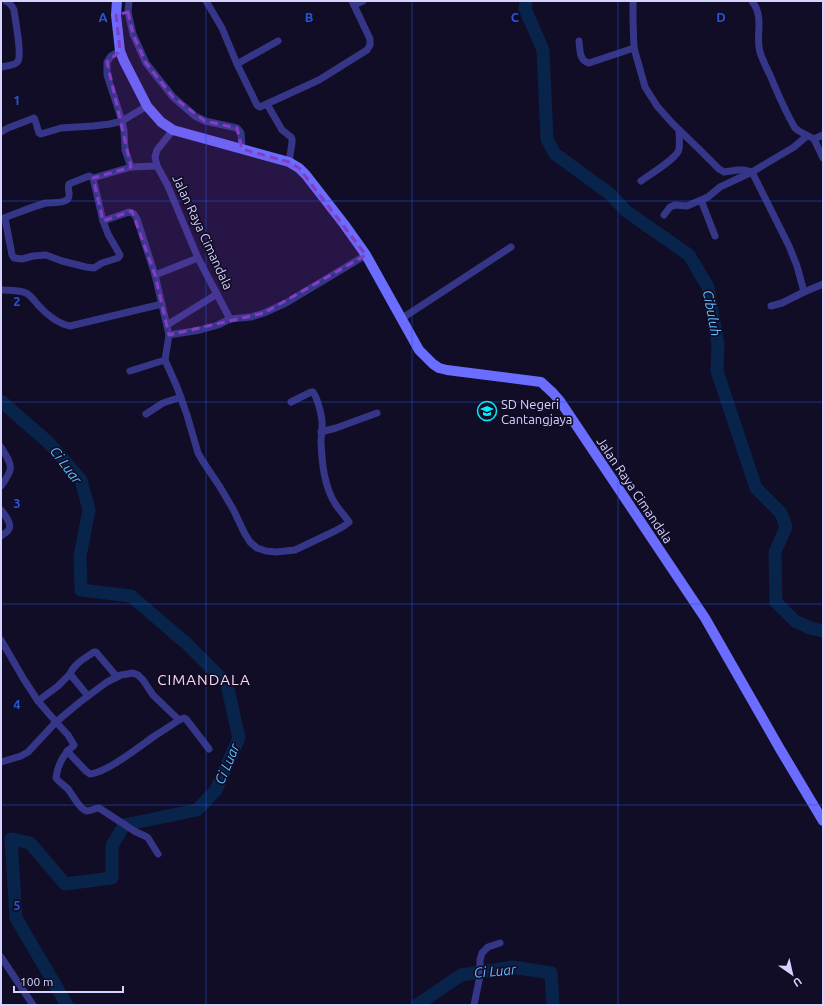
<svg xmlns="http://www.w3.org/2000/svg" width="824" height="1006" font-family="Ubuntu,sans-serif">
<rect width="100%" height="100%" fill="#110d26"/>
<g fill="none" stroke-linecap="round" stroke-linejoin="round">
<g stroke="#09244a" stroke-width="13">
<path d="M526,1L525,9L543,50L547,139L555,154L610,194L626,211L689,255L708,287L718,345L717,371L756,488L781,513L786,527L775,552L776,602L795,621L810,628L823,631"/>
<path d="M1,401L49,443L81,480L89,510L80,556L81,590L131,596L186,643L227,684L239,738L216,790L197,810L124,825L112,846V878L65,884L30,843L11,839L16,918L67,1005"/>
<path d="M417,1005L461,975L512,967L551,973L553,1005"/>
</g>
<g stroke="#363688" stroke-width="7">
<path d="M129,1L128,12L133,34L146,63L173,97L195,116L205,121L237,128L241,133L242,149"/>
<path d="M206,1L222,28L237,64L257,105L260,107L319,80L367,50L370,45V39L352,1"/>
<path d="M633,1V19L634,48L645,87L657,106L673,124L699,149L719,169L724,172L738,170H743L752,172L789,246L797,266L804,292"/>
<path d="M752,1C765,18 755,34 760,52C762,59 766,67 770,75C777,92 785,111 795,128L799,131L814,139L823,158"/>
<path d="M354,5L363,1"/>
<path d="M579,41C580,49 579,61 589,63L634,48"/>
<path d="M120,51L111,56L107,62V75L122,121L124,130L125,150L131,167"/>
<path d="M237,64L278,41"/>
<path d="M1,67C6,66 16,65 18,61C22,54 15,19 14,10C12,5 10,3 6,1"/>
<path d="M267,104L282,130L291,137L292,139V143L289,162"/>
<path d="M173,130L157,150L155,157L157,166L167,184L198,258L230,319L251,317L264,313L286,303L366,255"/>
<path d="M1,132L8,128L34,118L35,120L39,133L41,134L61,128L93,126L110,124L122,121L147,106"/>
<path d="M814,139L823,135"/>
<path d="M641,181C649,175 678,158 679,149C680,143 679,136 679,130"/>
<path d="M701,200L715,236"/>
<path d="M664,215L670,207L675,205L687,206L708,197L720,187L752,172L794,147L807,136"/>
<path d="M5,218L12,255L14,258L22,259L33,256L46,255L62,261L86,267L94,268L102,263L118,258L120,255L108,234L103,221L93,178"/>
<path d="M1,219C16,214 31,207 46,203C52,202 63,204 68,199C71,195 67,189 69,184L89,176L93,178L131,167L157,166"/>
<path d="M103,221L129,212L134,214L137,219L155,275L169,335L165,360L177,387L187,415L198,453L202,460L220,487L233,509L245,534L250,542L257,548L266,551L276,552L295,550L335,531L344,526L349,522C345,516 340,511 336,505C324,487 322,463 321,442C321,437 322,432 322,427C323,419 318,399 313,392H311L291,402"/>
<path d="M155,275L198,258"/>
<path d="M1,290C9,290 19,290 26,293C32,296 35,302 39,306C47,315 59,324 70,326L162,304"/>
<path d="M771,306L782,303L804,292L823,284"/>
<path d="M401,319L511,247"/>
<path d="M167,325L217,294"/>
<path d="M169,335L200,330L218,325L230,319"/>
<path d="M130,371L165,360"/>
<path d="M146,414L163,403L181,397"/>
<path d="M321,432L336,428L377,413"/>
<path d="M1,447C12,466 15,467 1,486"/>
<path d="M1,510C4,514 12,523 9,529C8,532 3,534 1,536"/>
<path d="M1,640L15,664L23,678L38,701L56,722L68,735L74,745C72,748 69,749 67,752C61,759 57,769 56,778C59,782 64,785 68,789C72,794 80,810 87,811C90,811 96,808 99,808L136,832L145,836L148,838L158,854"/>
<path d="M88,696L70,674C74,664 85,658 94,652H96L117,677"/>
<path d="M38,701L58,686L70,674"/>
<path d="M67,751L86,771L90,774C108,772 140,746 156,735C164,730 172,725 179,720"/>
<path d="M1,762L21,756L28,752L56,722L80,702L107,682L121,675L133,673L138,675L143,680L153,695L179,720L184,718L186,719L209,749"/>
<path d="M1,957L33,1005"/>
<path d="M474,1005L480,976V960L482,953L488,947L500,943"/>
</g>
<path stroke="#6a6dff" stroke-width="10" d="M117,1L116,15L120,51L124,61L147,106L161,122L173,130L289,162L299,168L306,175L344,224L366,255L419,350L433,364L439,368L447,370L541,382L553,393L560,401L705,618L780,749L823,821"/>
</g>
<path fill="#843dc5" fill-opacity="0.2" stroke="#843dc5" stroke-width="3" stroke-dasharray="8 5" stroke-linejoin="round" d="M128,12L133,34L146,63L173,97L205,121L237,128L242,149L289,162L299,168L366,255L264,313L169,335L155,275L132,211L103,221L93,178L131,167L107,62L120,51L116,15Z"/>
<path fill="none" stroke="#2655da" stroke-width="1" stroke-opacity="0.55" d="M206,1V1005M412,1V1005M618,1V1005M1,201H823M1,402H823M1,604H823M1,805H823"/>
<defs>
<g id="school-ring" transform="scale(1)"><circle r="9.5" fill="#110d26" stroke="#00f0fe" stroke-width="1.5"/><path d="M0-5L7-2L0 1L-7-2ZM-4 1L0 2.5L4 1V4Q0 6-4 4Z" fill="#00f0fe"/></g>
</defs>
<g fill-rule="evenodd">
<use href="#school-ring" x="487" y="411"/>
</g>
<g text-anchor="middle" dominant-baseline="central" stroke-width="3.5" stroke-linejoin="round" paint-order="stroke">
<g font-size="13" fill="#d6d3ff" stroke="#110d26">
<text transform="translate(203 232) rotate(65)">Jalan Raya Cimandala</text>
<text transform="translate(635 490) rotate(56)">Jalan Raya Cimandala</text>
</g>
<g font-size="13" fill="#d6d3ff" stroke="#110d26" text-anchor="start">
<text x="501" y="404">SD Negeri<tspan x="501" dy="15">Cantangjaya</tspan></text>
</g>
<g font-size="14" font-style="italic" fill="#61bdff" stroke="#110d26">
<text transform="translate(712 313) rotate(79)">Cibuluh</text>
<text transform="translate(66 465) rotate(53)">Ci Luar</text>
<text transform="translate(227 764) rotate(-67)">Ci Luar</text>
<text transform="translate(495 971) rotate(-5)">Ci Luar</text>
</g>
<g font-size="15" letter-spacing="1" fill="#ffd5f2" stroke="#110d26">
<text x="204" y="679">CIMANDALA</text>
</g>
</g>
<g font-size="13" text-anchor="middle" font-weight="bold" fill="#2655da" stroke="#110d26" stroke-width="3.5" stroke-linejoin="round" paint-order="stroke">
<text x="103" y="22">A</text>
<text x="309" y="22">B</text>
<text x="515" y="22">C</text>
<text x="721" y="22">D</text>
<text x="17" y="105">1</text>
<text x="17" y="306">2</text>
<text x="17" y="508">3</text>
<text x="17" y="709">4</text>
<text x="17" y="910">5</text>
</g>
<rect width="824" height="1006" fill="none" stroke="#d6d3ff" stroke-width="4"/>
<g transform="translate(792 974) rotate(146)" stroke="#110d26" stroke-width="3" paint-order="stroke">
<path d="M0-3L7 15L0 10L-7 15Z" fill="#d6d3ff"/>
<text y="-6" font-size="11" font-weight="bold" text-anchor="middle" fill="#d6d3ff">U</text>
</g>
<path d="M14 986v6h109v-6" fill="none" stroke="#d6d3ff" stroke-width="2"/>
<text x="20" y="986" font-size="12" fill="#d6d3ff" stroke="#110d26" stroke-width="3" paint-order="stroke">100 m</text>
</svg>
